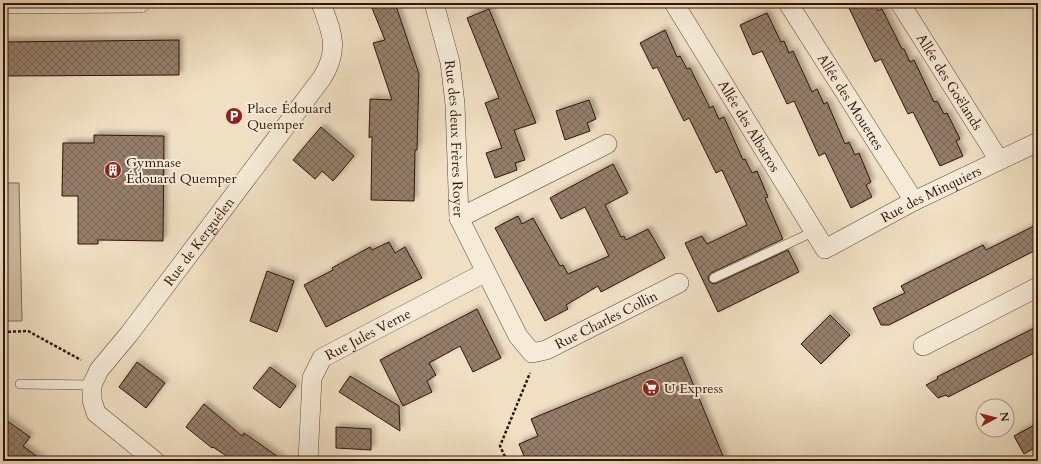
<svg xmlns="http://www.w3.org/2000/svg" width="1041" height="464" font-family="Cardo,serif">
<defs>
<pattern id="building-cross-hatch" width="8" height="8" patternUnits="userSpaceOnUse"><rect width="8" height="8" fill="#947e6a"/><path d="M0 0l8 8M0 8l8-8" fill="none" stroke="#796655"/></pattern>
<filter id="shadow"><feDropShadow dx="3.5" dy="-3.5" stdDeviation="2" flood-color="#0004"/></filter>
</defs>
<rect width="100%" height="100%" fill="#f0e0c3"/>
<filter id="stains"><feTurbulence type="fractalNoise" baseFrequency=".005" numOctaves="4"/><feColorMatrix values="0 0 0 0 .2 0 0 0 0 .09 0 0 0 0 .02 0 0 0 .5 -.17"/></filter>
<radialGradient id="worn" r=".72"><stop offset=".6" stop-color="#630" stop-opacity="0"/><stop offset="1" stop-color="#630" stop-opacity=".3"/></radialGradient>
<path fill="#d0bda3" stroke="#806856" d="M3,183H19L22,321H3Z"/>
<g fill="url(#building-cross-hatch)" stroke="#311309" filter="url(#shadow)">
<path d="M386,3H395L419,74L417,150H415L414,201L371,200L372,136L369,138L370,99L392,100L373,43L385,40L372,8Z"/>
<path d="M860,3H874L878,11L882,9L902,49H904L910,62L914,60L934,102L937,101L944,114L947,113L960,139L956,141L963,156L940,166L913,112L908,114L881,59L875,62L849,8Z"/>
<path d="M489,9L536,123L514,130L525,160L515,163L517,170L495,178L486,153L502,148L485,103L499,98L467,18Z"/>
<path d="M767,13L781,42L784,41L789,53L793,51L812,92L817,89L824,104L827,102L845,144L849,142L855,155L859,153L871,182L866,185L872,197L851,208L825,153L819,156L794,101L787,104L762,51L753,55L740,25Z"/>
<path d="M665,30L677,57L680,56L687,69L690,68L710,108L713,106L719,119L724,117L743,160L745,159L752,173L757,171L768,197L765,198L783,239L711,273L708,277L709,281L713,284L717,283L788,250L799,272L718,312L685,243L702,236L707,244L747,225L722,170L716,173L689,118L684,121L657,67L653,69L640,43Z"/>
<path d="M179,40V75L3,76V42Z"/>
<path d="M589,100L596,119L587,123L590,131L565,140L556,111Z"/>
<path d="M321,127L354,156L333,181L322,171L315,179L293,160Z"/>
<path d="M94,135L164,136L163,241L98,240V244H78V196H62L63,143H94Z"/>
<path d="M613,164L628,193L605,205L621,237L624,236L626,240L648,229L665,258L601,292L598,286L566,305L568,309L545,321L495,228L518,216L522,224L533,218L560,266L563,265L568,274L609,256L585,207L561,219L550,198Z"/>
<path d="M1038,224V249L889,325H881L873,308L905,293L901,286L983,245L986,250Z"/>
<path d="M389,242L395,253L405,247L422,278L326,327L304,285L333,270L332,268L370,247L372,250Z"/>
<path d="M267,271L294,281L277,332L250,321Z"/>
<path d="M477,309L501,358L473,372L460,346L429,363L436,375L427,381L432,392L403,406L380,360Z"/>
<path d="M830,315L850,335L821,364L801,344Z"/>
<path d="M1038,326V351L948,397L946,395L938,398L926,385L938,379L937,377Z"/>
<path d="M682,357L725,461H526L519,444L538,436L531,419Z"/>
<path d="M137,362L165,383L146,408L119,387Z"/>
<path d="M270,367L296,386L280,408L253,388Z"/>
<path d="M350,376L399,406L400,431L339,392Z"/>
<path d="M204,404L242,436L244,433L284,461H234L213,447L212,448L186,427Z"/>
<path d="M3,418L30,437L23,446L43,461H3Z"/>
<path d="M1038,423V446L1024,454L1014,436Z"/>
<path d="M336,427L371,429V450L336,448Z"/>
</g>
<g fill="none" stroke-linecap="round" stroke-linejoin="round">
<g stroke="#614638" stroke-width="10">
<g id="lane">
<path d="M714,278L815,231"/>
<path d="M20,384L92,385"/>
</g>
</g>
<g stroke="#614638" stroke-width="20">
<g id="street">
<path id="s1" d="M434,3L450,62L455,104L459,218L518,336L532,353L546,350L679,283"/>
<path id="s2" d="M674,3L825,249L914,201L1038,142"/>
<path id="s3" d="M788,3L914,201"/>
<path id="s4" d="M900,3L999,160"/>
<path d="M3,4L140,3"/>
<path d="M459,218L607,144"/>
<path d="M923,346L1038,287"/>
<path id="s5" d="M155,461L96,413L92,400V385L99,370L129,334L322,78C340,49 332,33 321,3"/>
<path id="s6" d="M308,461L312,378L322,358L486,272"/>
</g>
</g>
<g stroke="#311309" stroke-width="2.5" stroke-dasharray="3 2" stroke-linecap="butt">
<path d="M3,332L28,331L81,360"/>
<path d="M507,461L500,446L530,373"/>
</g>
<use href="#lane" stroke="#f5ebd8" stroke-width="9"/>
<use href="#street" stroke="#f5ebd8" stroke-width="19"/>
</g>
<defs>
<g id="parking-disc" transform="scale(0.9)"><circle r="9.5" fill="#8f2418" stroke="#f5ebd8"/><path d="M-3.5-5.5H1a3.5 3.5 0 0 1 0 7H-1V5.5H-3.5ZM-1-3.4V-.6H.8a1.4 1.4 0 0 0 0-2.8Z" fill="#fff"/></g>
<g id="building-disc" transform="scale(0.9)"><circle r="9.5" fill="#8f2418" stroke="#f5ebd8"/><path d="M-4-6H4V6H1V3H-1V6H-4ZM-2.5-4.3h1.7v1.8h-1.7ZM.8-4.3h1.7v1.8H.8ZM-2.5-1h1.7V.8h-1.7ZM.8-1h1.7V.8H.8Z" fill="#fff"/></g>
<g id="supermarket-disc" transform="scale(0.9)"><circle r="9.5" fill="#8f2418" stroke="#f5ebd8"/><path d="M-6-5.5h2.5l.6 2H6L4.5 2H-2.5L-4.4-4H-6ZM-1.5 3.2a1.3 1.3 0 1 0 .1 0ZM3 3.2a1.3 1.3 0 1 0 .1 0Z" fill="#fff"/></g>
</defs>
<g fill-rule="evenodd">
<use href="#parking-disc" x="234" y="116"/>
<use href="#building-disc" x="113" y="170"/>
<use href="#supermarket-disc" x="651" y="388"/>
</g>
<g text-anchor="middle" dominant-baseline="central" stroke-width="4" stroke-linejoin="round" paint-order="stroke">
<g font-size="14" fill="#311309" stroke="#f5ebd8">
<text stroke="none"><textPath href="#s4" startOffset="93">Allée des Goëlands</textPath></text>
<text stroke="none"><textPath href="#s3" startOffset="117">Allée des Mouettes</textPath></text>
<text stroke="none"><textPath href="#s2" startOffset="144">Allée des Albatros</textPath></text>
<text stroke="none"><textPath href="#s1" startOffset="138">Rue des deux Frères Royer</textPath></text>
<text stroke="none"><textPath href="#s2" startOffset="408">Rue des Minquiers</textPath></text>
<text stroke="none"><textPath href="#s5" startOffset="284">Rue de Kerguélen</textPath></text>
<text stroke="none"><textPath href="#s1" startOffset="453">Rue Charles Collin</textPath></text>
<text stroke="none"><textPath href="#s6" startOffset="157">Rue Jules Verne</textPath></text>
</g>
<g font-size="14" fill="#311309" stroke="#f5ebd8" text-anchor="start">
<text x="247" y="108">Place Édouard<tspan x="247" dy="16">Quemper</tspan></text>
<text x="126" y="162">Gymnase<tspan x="126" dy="16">Édouard Quemper</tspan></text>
<text x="664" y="388">U Express</text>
</g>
</g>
<rect width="1041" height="464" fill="none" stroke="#f0e0c3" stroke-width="16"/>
<rect x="4" y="4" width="1033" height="456" fill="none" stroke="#311309" stroke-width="2"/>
<rect x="8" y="8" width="1025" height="448" fill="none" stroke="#311309"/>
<g transform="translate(995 418) rotate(83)"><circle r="19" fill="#f5ebd8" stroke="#a79585"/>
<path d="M0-3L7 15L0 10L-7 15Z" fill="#8f2418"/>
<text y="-6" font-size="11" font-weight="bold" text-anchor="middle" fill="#311309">N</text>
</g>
<rect width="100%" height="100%" filter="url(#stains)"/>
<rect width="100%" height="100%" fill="url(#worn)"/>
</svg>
